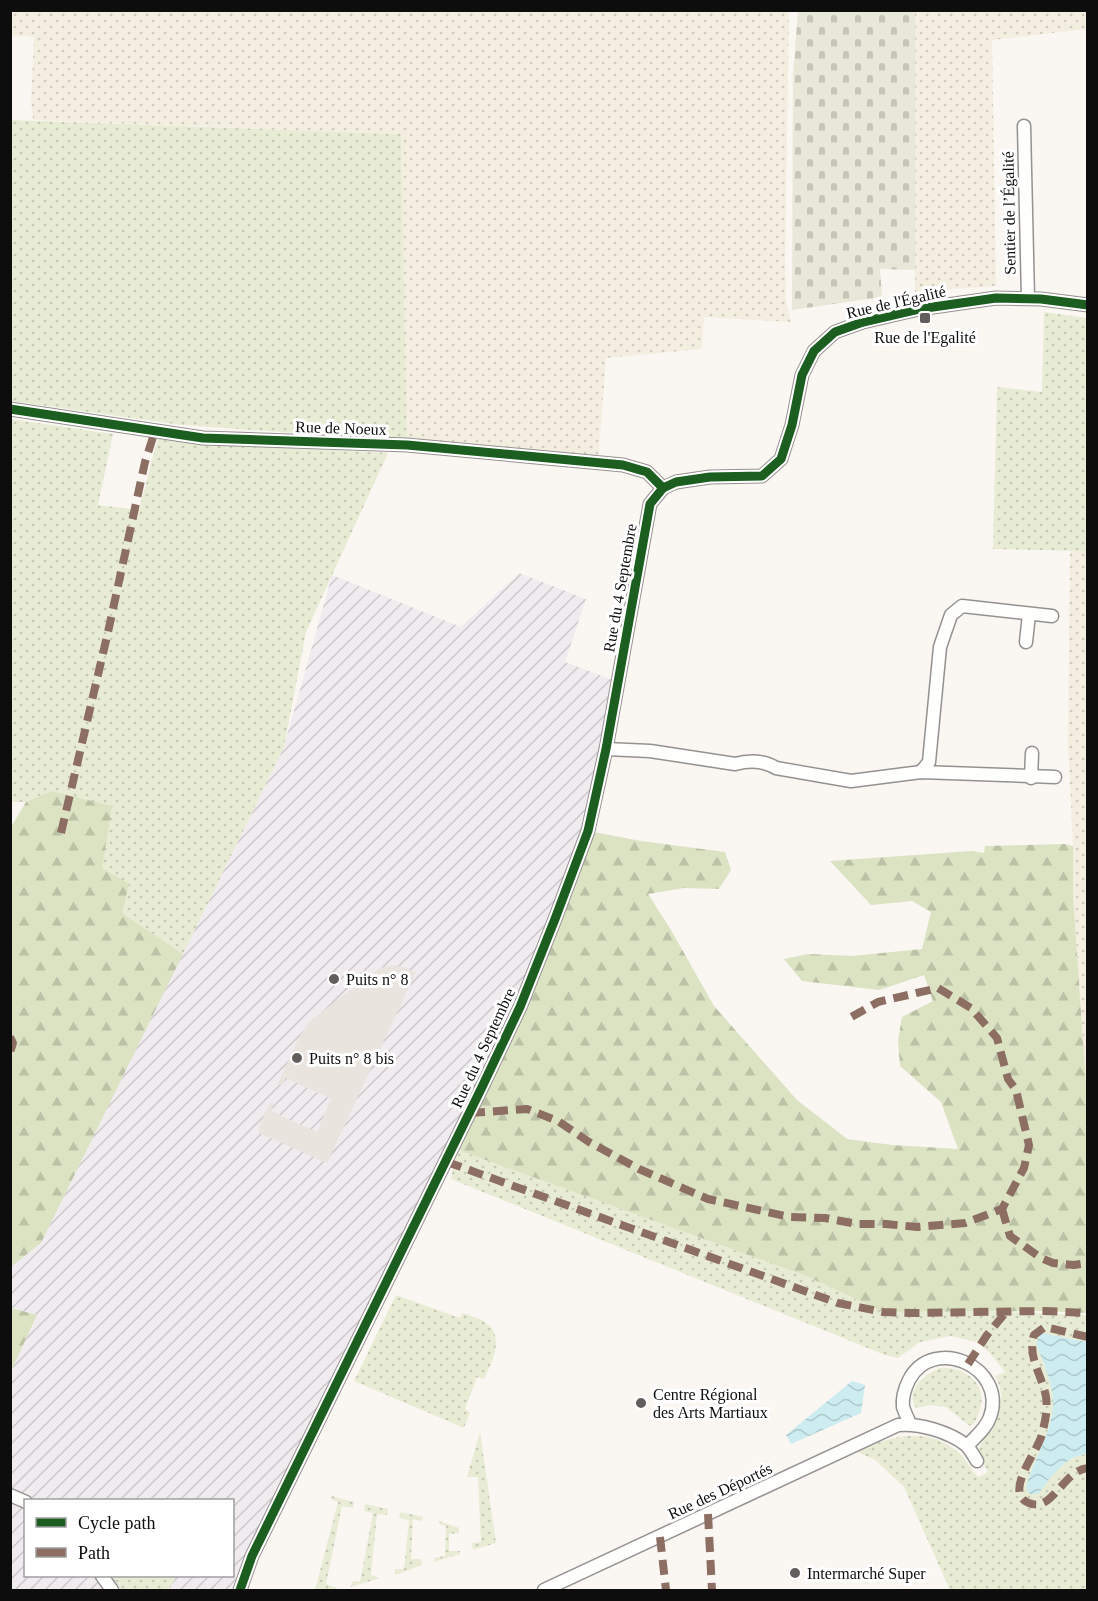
<svg xmlns="http://www.w3.org/2000/svg" width="1098" height="1601" font-family="Georgia,serif">
<defs>
<pattern id="industrial-furrows" width="10" height="10" patternUnits="userSpaceOnUse" patternTransform="scale(1.5)"><rect width="10" height="10" fill="#f0ebee"/><path d="M-1 1l2-2M0 10L10 0M9 11l2-2" fill="none" stroke="#cdc8cb"/></pattern>
<pattern id="farmland-dots" width="8" height="8" patternUnits="userSpaceOnUse" patternTransform="scale(1.5)"><rect width="8" height="8" fill="#f4eee0"/><path d="M2 2h.1M6 6h.1" fill="none" stroke="#d0cbbf" stroke-width="1.8" stroke-linecap="round"/></pattern>
<pattern id="grass-dots" width="8" height="8" patternUnits="userSpaceOnUse" patternTransform="scale(1.5)"><rect width="8" height="8" fill="#e8ecd4"/><path d="M2 2h.1M6 6h.1" fill="none" stroke="#c6c9b5" stroke-width="1.8" stroke-linecap="round"/></pattern>
<pattern id="forest-firs" width="22" height="20" patternUnits="userSpaceOnUse" patternTransform="scale(1.5)"><rect width="22" height="20" fill="#dbe3c3"/><path d="M5 1l3.5 6h-7zM16 11l3.5 6h-7z" fill="#bbc2a6"/></pattern>
<pattern id="cemetery-stones" width="16" height="16" patternUnits="userSpaceOnUse" patternTransform="scale(1.5)"><rect width="16" height="16" fill="#e8e8d8"/><path d="M2 7V4a2 2 0 0 1 4 0v3zM10 15v-3a2 2 0 0 1 4 0v3z" fill="#c6c6b8"/></pattern>
<pattern id="water-waves" width="16" height="10" patternUnits="userSpaceOnUse" patternTransform="scale(1.5)"><rect width="16" height="10" fill="#ccecf0"/><path d="M0 5q4-4 8 0t8 0" fill="none" stroke="#aec9cd"/></pattern>
</defs>
<rect width="100%" height="100%" fill="#faf6f2"/>
<path fill="url(#industrial-furrows)" fill-rule="evenodd" d="M519,573L586,599L565,662L618,682L606,749L555,919L240,1590H11L10,1371L37,1315L11,1308V1267L41,1243L284,747L332,575L461,627ZM26,1500H232V1576H26Z"/>
<g fill="url(#farmland-dots)">
<path d="M11,10L789,11L785,264L786,302L791,322L704,317L702,349L606,358L598,463L407,445L401,134L33,120L31,101L34,37L11,35Z"/>
<path d="M915,11H1087V29L992,40L996,286L953,289L915,295Z"/>
<path d="M1070,549L1088,551L1087,1098L1073,896V846L1068,742Z"/>
</g>
<g fill="url(#grass-dots)">
<path d="M11,120L401,134L407,441L182,425L11,401Z"/>
<path d="M1044,312L1087,318V551L993,549L997,387L1042,392Z"/>
<path d="M10,419L113,434L98,505L139,510L158,438L220,445L388,453L306,632L284,747L183,954L122,913L102,868L51,791L26,802H11Z"/>
<path d="M456,1149L806,1276L883,1312H1006L1087,1315V1342L1041,1333L1036,1343C1042,1360 1051,1378 1053,1397C1055,1429 1034,1457 1026,1487L1037,1494C1051,1478 1064,1456 1087,1454V1590H950L904,1487L874,1459L854,1451C888,1439 919,1425 953,1448C963,1454 970,1468 978,1477L988,1472L978,1452C987,1425 1013,1407 995,1376L1005,1372L990,1353L977,1342L950,1336L920,1342L898,1358L885,1355L451,1179Z"/>
<path d="M396,1295L460,1318L463,1313C470,1316 479,1318 485,1322C506,1337 492,1362 484,1379L477,1377L465,1409L470,1412L464,1428L354,1381Z"/>
<path d="M940,1368C967,1366 991,1387 978,1415C976,1421 975,1423 970,1426L946,1407L930,1405L916,1408C904,1390 925,1374 940,1368Z"/>
<path d="M480,1432L496,1543L473,1550L472,1543L481,1542L478,1477H467Z"/>
<path d="M331,1496L354,1502L353,1508L342,1506L326,1584L337,1588L336,1590H315L338,1502L331,1499Z"/>
<path d="M365,1504L388,1509L387,1515L377,1514L371,1575L380,1578L351,1587L352,1581L360,1582L373,1513L364,1511Z"/>
<path d="M401,1512L423,1517L422,1521L413,1519L411,1559H421L422,1565L395,1575V1569H404L409,1520L399,1518Z"/>
<path d="M439,1521L459,1528V1533L449,1534V1551H460V1554L434,1562V1558L445,1556L446,1526L439,1524Z"/>
<path d="M112,1576H168L175,1579L169,1590H122Z"/>
</g>
<g fill="url(#forest-firs)">
<path d="M51,791L112,806L102,868L129,884L122,913L183,954L41,1243L11,1267V827L26,802Z"/>
<path d="M588,831L641,841L725,852L731,870L719,889L684,888L648,894L671,930L714,1006L797,1100L847,1139L892,1145L958,1149L941,1102L900,1066L898,1041L902,1017L933,1001L924,975L879,990L802,981L784,959L808,954L852,956L922,949L931,912L912,901L871,905L830,861L972,851L984,853L985,846L1065,844L1073,846V896L1087,1098V1313L1044,1311L883,1312L806,1276L453,1148L482,1087Z"/>
<path d="M11,1308L37,1315L11,1371L10,1308Z"/>
</g>
<path fill="url(#cemetery-stones)" d="M798,11H915V270L880,269L882,297L792,310L793,75Z"/>
<path fill="#e9e4de" d="M397,965L416,972L327,1163L259,1133V1125L271,1102L274,1103L271,1111L317,1132L331,1099L286,1078L282,1085L278,1084L299,1037L311,1020L380,968Z"/>
<g fill="url(#water-waves)">
<path d="M1041,1333L1087,1342V1454C1064,1456 1051,1478 1038,1494H1029L1026,1487C1034,1457 1055,1429 1053,1397C1051,1379 1042,1360 1036,1343Z"/>
<path d="M852,1381L865,1385L861,1413L791,1444L786,1435Z"/>
</g>
<g fill="none" stroke-linecap="round" stroke-linejoin="round">
<g stroke="#949290" stroke-width="15">
<g id="minor">
<path d="M1024,126L1028,298"/>
<path d="M10,409L203,438L407,445L623,465L647,472L663,488"/>
<path d="M1026,642L1029,614"/>
<path d="M606,749L650,751L735,764C750,760 763,760 776,768L851,781L921,772L1055,777"/>
<path d="M921,772L929,762L940,647L951,615L962,606L1052,616"/>
<path d="M1031,778L1032,753"/>
<path d="M910,1424C908,1419 905,1413 903,1407C902,1398 905,1388 909,1380C933,1334 1008,1367 990,1417C986,1429 975,1437 967,1446"/>
<path d="M10,1495L26,1502"/>
<path d="M102,1576L112,1590"/>
<path d="M240,1590L252,1556L482,1087L520,1007L555,919L588,831L606,749L650,504L663,488L676,482L710,477L762,476L781,459L792,425L802,375L814,351L835,332L863,322L919,309L996,298L1041,299L1088,305"/>
<path d="M544,1590L898,1425C920,1423 949,1432 966,1445C970,1449 974,1456 977,1461"/>
</g>
</g>
<use href="#minor" stroke="#fefefd" stroke-width="12"/>
<g stroke="#8d6e63" stroke-width="8" stroke-dasharray="15 8" stroke-linecap="butt">
<path d="M61,833L108,632L145,462L155,431"/>
<path d="M10,1037L13,1043L10,1052"/>
<path d="M470,1113L527,1109L558,1121L589,1142L639,1169L708,1199L790,1217L825,1218L857,1224H886L917,1227L965,1223L1002,1209L1024,1168L1029,1145L1016,1090L1008,1079L997,1038L971,1008L938,988L878,1002L846,1020"/>
<path d="M447,1162L838,1303L883,1312L912,1313L1044,1311L1088,1313"/>
<path d="M1002,1209L1010,1236L1041,1258L1053,1263L1074,1265L1088,1263"/>
<path d="M1088,1337L1045,1327L1034,1335C1027,1357 1042,1375 1046,1397C1048,1409 1045,1422 1042,1434C1038,1452 1000,1496 1032,1504C1053,1510 1064,1470 1088,1468"/>
<path d="M968,1364L987,1335L1006,1312"/>
<path d="M708,1514L712,1590"/>
<path d="M660,1537L666,1590"/>
</g>
<g stroke="#fff" stroke-width="13">
<g id="cycleway">
<path d="M10,409L203,438L407,445L623,465L647,472L663,488"/>
<path d="M240,1590L252,1556L482,1087L520,1007L555,919L588,831L606,749L650,504L663,488L676,482L710,477L762,476L781,459L792,425L802,375L814,351L835,332L863,322L919,309L996,298L1041,299L1088,305"/>
</g>
</g>
<use href="#cycleway" stroke="#1b5e20" stroke-width="9"/>
</g>
<g fill="#605f5d" stroke="#fff" stroke-width="2">
<rect x="919" y="312" width="12" height="12" rx="3"/>
<circle cx="334" cy="979" r="6"/>
<circle cx="297" cy="1058" r="6"/>
<circle cx="641" cy="1403" r="6"/>
<circle cx="795" cy="1573" r="6"/>
</g>
<g text-anchor="middle" dominant-baseline="central" stroke-width="6" stroke-linejoin="round" paint-order="stroke">
<g font-size="16" fill="#0d0d0d" stroke="#fff">
<text transform="translate(1009 213) rotate(-91)">Sentier de l’Égalité</text>
<text transform="translate(896 302) rotate(-13)">Rue de l'Égalité</text>
<text transform="translate(341 428) rotate(2)">Rue de Noeux</text>
<text transform="translate(620 588) rotate(-80)">Rue du 4 Septembre</text>
<text transform="translate(483 1048) rotate(-65)">Rue du 4 Septembre</text>
<text transform="translate(720 1491) rotate(-25)">Rue des Déportés</text>
</g>
<g font-size="16" fill="#0d0d0d" stroke="#fff" text-anchor="start">
<text x="925" y="337" text-anchor="middle">Rue de l'Egalité</text>
<text x="346" y="979">Puits n° 8</text>
<text x="309" y="1058">Puits n° 8 bis</text>
<text x="653" y="1394">Centre Régional<tspan x="653" dy="18">des Arts Martiaux</tspan></text>
<text x="807" y="1573">Intermarché Super</text>
</g>
</g>
<rect width="1098" height="1601" fill="none" stroke="#0d0d0d" stroke-width="24"/>
<rect x="24" y="1499" width="210" height="78" fill="#ffffff" stroke="#9e9e9e" stroke-width="1.5"/>
<rect x="36" y="1518" width="30" height="9" fill="#1b5e20" stroke="#9e9e9e" stroke-width="1.5"/>
<text x="78" y="1529" font-size="18" fill="#0d0d0d">Cycle path</text>
<rect x="36" y="1548" width="30" height="9" fill="#8d6e63" stroke="#9e9e9e" stroke-width="1.5"/>
<text x="78" y="1559" font-size="18" fill="#0d0d0d">Path</text>
</svg>
